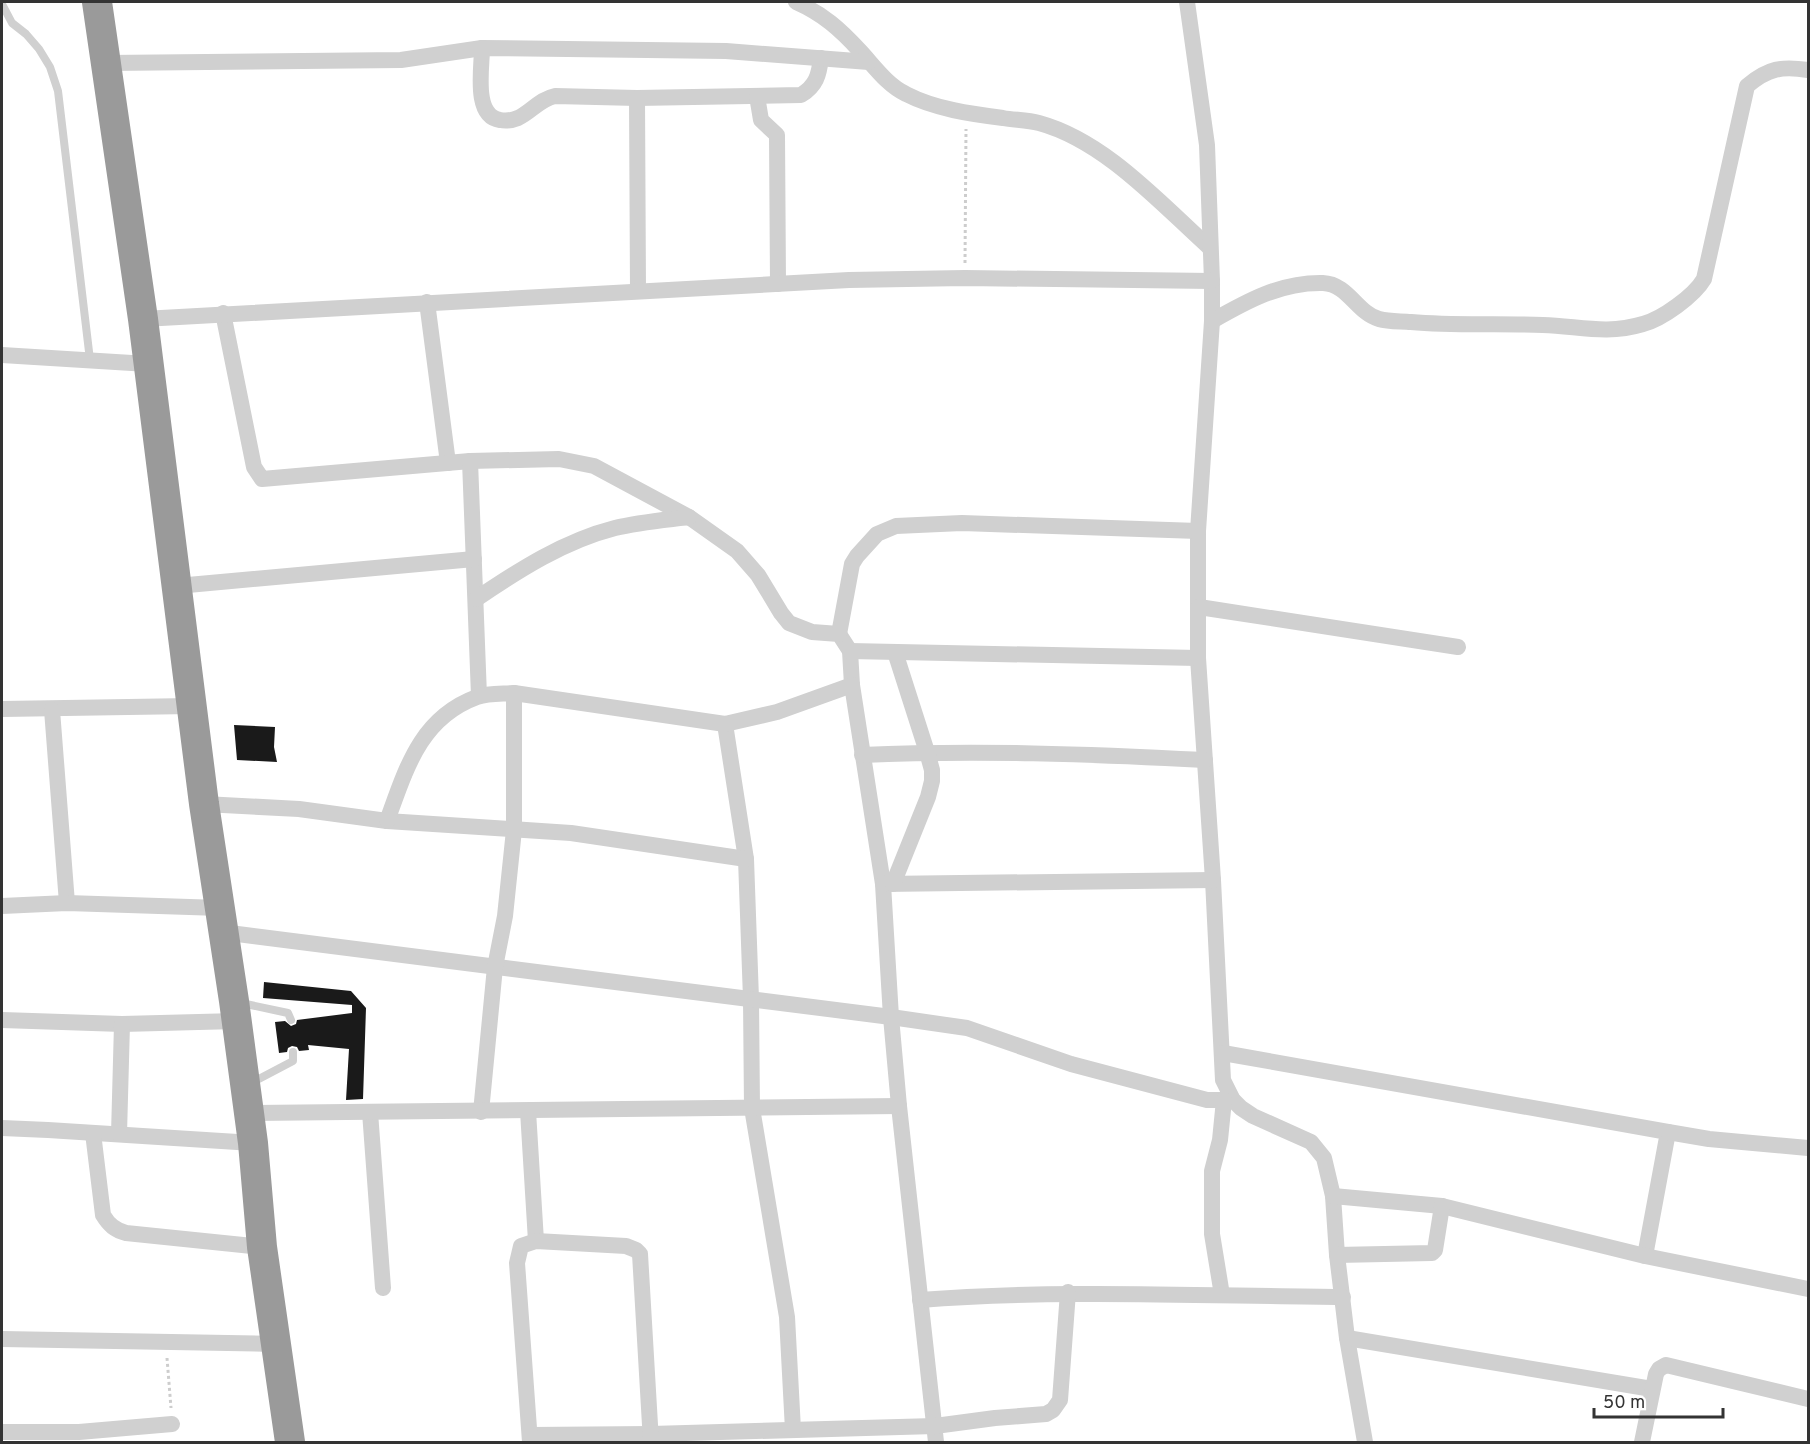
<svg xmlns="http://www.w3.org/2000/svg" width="1810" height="1444" font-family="Overpass,sans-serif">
<rect width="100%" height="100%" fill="#fff"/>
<g fill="#1a1a1a">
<path d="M234,725L275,727L274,747L277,762L237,760Z"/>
<path d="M264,982L351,991L366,1008L363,1099L346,1100L349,1049L308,1045L309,1050L299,1051L297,1047L292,1046L288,1048L287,1052L279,1053L275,1022L285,1021L291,1026L296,1024L297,1020L352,1013V1005L263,998Z"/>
</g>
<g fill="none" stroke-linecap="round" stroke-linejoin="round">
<g stroke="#cdcdcd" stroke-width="3" stroke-dasharray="3 3" stroke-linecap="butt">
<path d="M965,263L966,129"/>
<path d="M167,1358L171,1408"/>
</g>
<g stroke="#d0d0d0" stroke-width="8">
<path d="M2,4L12,23L26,34L39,49L50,67L58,91L90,360"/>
<path d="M241,1003L288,1013L291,1020"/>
<path d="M251,1083L293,1061V1052"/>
</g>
<g stroke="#d0d0d0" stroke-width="16">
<path d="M796,2C823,14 840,29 860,51C874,66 887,85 906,94C935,109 971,114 1003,118C1014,120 1027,120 1039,123C1105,141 1160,203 1210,248"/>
<path d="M1187,2L1207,145L1212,281V321L1198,531V658L1213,880L1223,1080L1233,1100L1241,1108L1253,1116L1311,1142L1324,1158L1333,1196L1337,1255L1347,1338L1365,1442"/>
<path d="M482,48C482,68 473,116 500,120C505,121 513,120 518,118C531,112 540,99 555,96L637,98L801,95C816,86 819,75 821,58"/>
<path d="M107,63L401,60L482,48L726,51L869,62"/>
<path d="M757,96L761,120L777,135L778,284"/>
<path d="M637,98L638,291"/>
<path d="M427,302L448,463"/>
<path d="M223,313L254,467L262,479L470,461L559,459L594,466L689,517L737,551L758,575L781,613L789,623L812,632L839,634L850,651L852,685L883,884L891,1017L899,1106L936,1442"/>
<path d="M143,319L849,280L965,278L1212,281"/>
<path d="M1212,321C1247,301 1281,282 1323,283C1348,284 1357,313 1379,319C1389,322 1401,321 1411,322C1455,326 1499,323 1543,325C1579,326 1606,335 1643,324C1662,319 1694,296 1704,279L1747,86C1768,68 1782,66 1808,70"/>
<path d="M2,355L148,364"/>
<path d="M470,461L479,696"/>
<path d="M177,586L474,559"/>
<path d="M476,599C519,570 564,541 615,528C639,522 665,520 689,517"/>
<path d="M1199,607L1458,647"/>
<path d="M839,634L852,564L857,556L877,534L896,526L962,523L1198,531"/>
<path d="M850,651L1198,658"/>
<path d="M2,709L191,706"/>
<path d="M52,710L67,903"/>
<path d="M725,724L746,859L751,999L752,1108L787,1317L793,1430"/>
<path d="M862,755C976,750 1090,754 1205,760"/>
<path d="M204,804L299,809L387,821L571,833L746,859"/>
<path d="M387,821C406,769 420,718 477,697C488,693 503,694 514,693L725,724L777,712L852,685"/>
<path d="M883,884L1213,880"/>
<path d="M893,884L928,797L932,781V770L927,752L895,652"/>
<path d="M2,906L67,903L220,908"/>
<path d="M222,932L891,1017L967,1028L1071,1064L1207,1100H1233"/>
<path d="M2,1020L122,1024L237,1021"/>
<path d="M1223,1053L1668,1132L1645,1256"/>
<path d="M528,1111L536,1241"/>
<path d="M370,1112L383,1288"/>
<path d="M481,1112L495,967L505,916L514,830V693"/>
<path d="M249,1113L899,1106"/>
<path d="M2,1128L48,1130L253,1143"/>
<path d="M1668,1132L1709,1139L1808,1148"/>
<path d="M93,1133L103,1215C109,1225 115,1230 126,1233L262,1247"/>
<path d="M119,1134L122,1024"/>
<path d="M1333,1196L1442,1206L1645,1256L1808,1289"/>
<path d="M1337,1255L1432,1253L1435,1250L1442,1206"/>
<path d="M1222,1295L1212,1234V1171L1220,1140L1224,1100"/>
<path d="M920,1300C1061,1289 1202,1296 1343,1297"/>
<path d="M1347,1338L1652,1389"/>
<path d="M2,1339L277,1344"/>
<path d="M2,1432H79L172,1424"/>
<path d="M530,1435L651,1434L935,1426L995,1418L1046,1414L1053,1410L1060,1400L1068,1292"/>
<path d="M530,1442L517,1263L521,1246L536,1241L626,1246L636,1250L640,1254L651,1442"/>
<path d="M1642,1442L1656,1374L1659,1369L1666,1365L1808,1399"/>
</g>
<path stroke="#9a9a9a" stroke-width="30" d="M97,2L143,319L204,804L234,1001L253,1143L262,1247L290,1442"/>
</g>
<rect width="1810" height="1444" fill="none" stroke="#333333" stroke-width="6"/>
<path d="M1594 1408v9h129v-9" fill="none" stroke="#333333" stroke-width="3"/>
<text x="1603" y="1408" font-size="18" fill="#333333" stroke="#ffffff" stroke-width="4.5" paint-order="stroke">50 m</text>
</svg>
